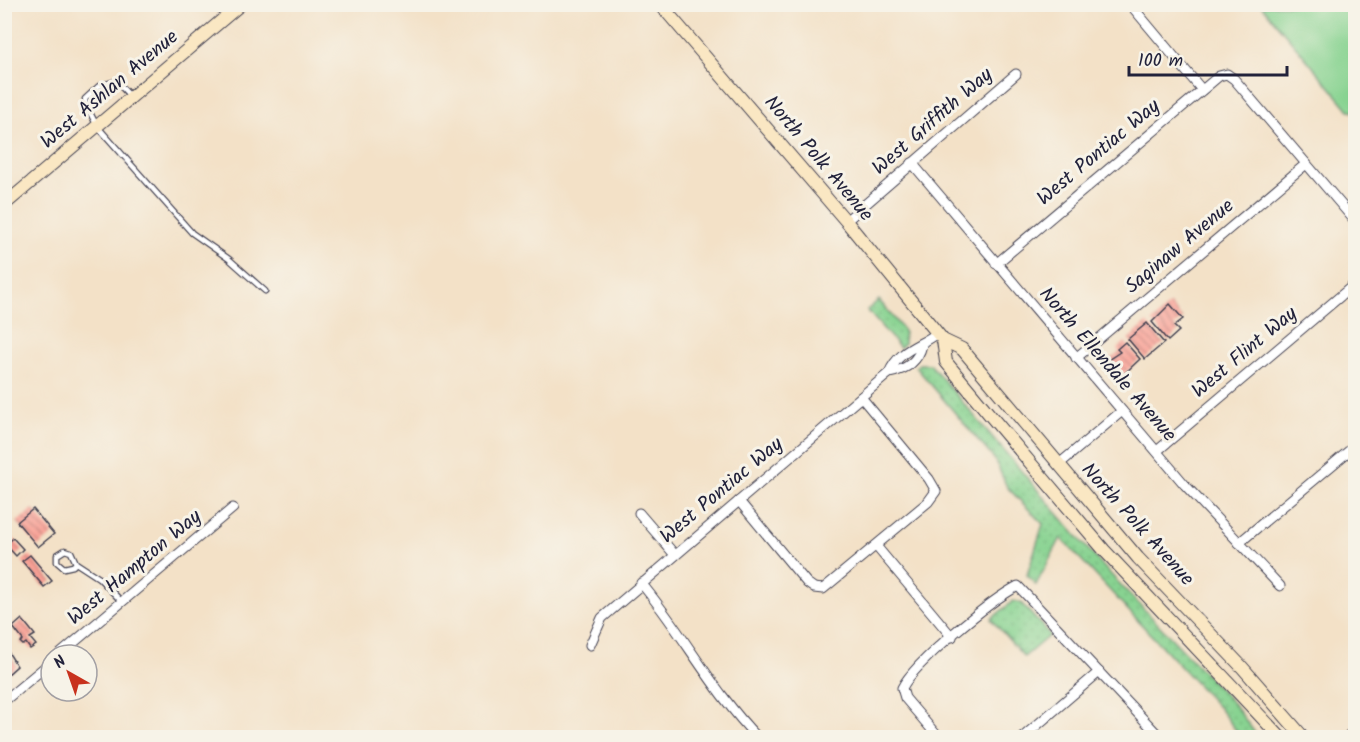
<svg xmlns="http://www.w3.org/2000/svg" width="1360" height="742" font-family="Kalam,sans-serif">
<defs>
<pattern id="green-dots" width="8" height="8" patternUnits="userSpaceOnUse" patternTransform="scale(1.5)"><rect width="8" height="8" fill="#88d391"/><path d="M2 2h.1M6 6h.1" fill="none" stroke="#75b57e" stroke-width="1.8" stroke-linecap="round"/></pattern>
<pattern id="building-back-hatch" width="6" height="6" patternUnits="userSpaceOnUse" patternTransform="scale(1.5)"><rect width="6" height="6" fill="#f9a095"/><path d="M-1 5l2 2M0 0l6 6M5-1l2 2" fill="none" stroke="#c9827b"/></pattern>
</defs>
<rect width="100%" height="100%" fill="#f7f3e8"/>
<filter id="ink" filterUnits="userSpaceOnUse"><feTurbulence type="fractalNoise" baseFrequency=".0167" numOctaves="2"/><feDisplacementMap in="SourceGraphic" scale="12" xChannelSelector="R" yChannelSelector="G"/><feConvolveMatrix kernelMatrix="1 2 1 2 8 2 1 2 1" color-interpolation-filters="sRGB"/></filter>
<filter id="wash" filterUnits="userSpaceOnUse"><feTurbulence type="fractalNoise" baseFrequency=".008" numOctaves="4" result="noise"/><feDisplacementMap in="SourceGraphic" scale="24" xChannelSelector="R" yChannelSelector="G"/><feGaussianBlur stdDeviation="1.35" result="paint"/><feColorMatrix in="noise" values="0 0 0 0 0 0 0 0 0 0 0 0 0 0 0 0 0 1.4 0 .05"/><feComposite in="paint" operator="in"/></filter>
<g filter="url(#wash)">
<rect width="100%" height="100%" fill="#f3e1c7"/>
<g fill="url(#green-dots)" stroke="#557a66" stroke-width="1.5">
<path d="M879,300L904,331V344L900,348L867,310Z"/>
<path d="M919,364H930L1099,562L1233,703L1258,737H1241L1219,708L1061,538L1036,585L1027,575L1043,524L1007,487L995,460L916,367Z"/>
<path d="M1013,601L1021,603L1050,635L1024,657L991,619Z"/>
</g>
<path fill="#88d391" stroke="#557a66" stroke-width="1.5" d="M1261,5H1355V112L1350,111Z"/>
<g id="blocks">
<g fill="url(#building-back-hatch)">
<path d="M1170,304L1183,319L1174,326L1179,331L1168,341L1152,322Z"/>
<path d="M1147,323L1164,343L1145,359L1128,339Z"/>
<path d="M1125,342L1140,359L1122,376L1108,360L1120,352L1117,349Z"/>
<path d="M33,509L54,534L38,547L17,522Z"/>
<path d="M13,538L23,549L16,556L6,545Z"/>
<path d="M30,555L52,581L44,587L22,561Z"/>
<path d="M22,619L35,635L30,638L36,645L30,649L26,643L23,645L20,642L23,640L13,627Z"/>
<path d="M5,647L17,666L7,675L5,674Z"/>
</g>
</g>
</g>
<g filter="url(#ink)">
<use href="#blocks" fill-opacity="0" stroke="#413f50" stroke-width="1.5"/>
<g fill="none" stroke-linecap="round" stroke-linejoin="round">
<g stroke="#413f50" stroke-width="7">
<g id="lane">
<path d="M130,96L116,81L99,86L85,99L86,105L97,126L192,233L229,259L265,291"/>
<path d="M76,563L73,566L64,568L57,562V555L65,550L71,552L76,563L99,578L122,602"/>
</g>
</g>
<g stroke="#413f50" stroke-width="11">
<g id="street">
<path d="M1130,4L1202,90"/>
<path d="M912,163L1185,485L1280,586"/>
<path d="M846,221L1016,74"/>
<path d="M996,264L1219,76L1227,74L1234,79L1356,222"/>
<path d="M922,345C918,362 905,370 889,373C899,349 919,347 937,333"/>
<path d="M1076,358L1306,164"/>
<path d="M1157,451L1356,283"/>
<path d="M1058,465L1122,411"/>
<path d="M739,501L807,583L814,588L823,589L928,502L936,491L929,479L861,397"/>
<path d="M639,513L675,555"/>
<path d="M1239,543L1356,445"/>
<path d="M876,546L952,637"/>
<path d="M641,583C683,633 713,692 758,738"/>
<path d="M590,645L602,618L889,373"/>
<path d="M59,655L233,508"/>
<path d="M4,701L51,662"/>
<path d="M939,738L905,698L902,688C915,662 991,600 1018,586L1161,738"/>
<path d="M1022,738L1099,672"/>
</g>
</g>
<g stroke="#413f50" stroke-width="14">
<g id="secondary">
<path d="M660,4L846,221L943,340L962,349L1138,558L1242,667L1304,738"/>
<path d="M4,205L241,4"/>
<path d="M943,340L946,362L989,414L1104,550L1281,738"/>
<path d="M1348,738L1356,731"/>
</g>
</g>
<use href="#lane" stroke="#fff" stroke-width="4.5"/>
<use href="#street" stroke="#fff" stroke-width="9"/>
<use href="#secondary" stroke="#fae7c3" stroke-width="12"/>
</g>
</g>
<g text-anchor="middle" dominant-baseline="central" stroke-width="6" stroke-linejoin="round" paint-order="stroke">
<g font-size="20" fill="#22223b" stroke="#f7f3e8">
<text transform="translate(110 90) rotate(-40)">West Ashlan Avenue</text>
<text transform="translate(933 122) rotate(-41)">West Griffith Way</text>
<text transform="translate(1099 153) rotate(-40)">West Pontiac Way</text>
<text transform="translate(818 159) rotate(50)">North Polk Avenue</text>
<text transform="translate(1180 247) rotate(-40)">Saginaw Avenue</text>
<text transform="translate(1245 353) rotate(-40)">West Flint Way</text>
<text transform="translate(1107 365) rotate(49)">North Ellendale Avenue</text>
<text transform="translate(722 491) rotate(-40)">West Pontiac Way</text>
<text transform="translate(1137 525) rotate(48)">North Polk Avenue</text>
<text transform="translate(135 568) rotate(-40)">West Hampton Way</text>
</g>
</g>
<rect width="1360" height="742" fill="none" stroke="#f7f3e8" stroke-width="24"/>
<g transform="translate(69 673) rotate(320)"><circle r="28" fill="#f7f3e8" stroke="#a29fa3" stroke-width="1.5"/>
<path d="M0-4.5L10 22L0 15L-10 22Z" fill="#c8321e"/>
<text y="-9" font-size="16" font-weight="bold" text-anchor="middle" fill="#22223b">N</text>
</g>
<path d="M1129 66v9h158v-9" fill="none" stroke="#22223b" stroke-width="3"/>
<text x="1138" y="66" font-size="18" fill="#22223b" stroke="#f7f3e8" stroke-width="4.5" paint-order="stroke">100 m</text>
</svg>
